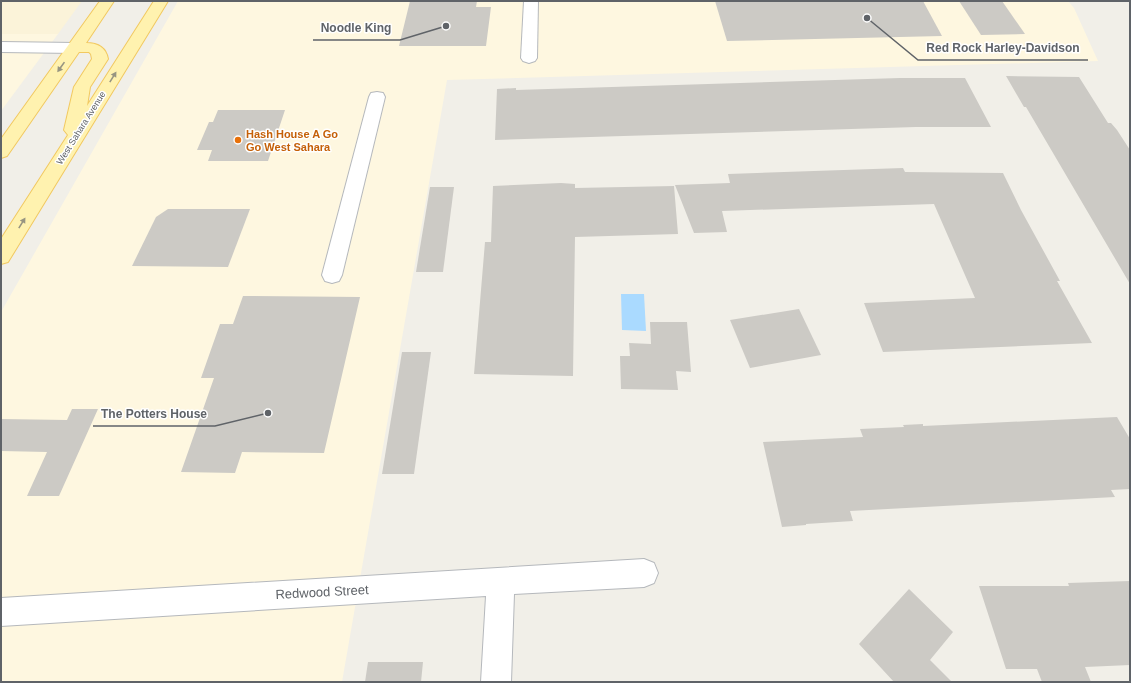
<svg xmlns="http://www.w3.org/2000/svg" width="1131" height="683" font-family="Helvetica,sans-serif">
<rect width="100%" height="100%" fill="#f1efe8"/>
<g fill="#fef7e0">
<path d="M178,1H1068L1074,8L1098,61L447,80L342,682H1V312Z"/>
<path d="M1,34H58L1,111Z"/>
</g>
<path fill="#fbf3d9" d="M1,1H82L58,34H1Z"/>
<path fill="#aadaff" d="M621,294H644L646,331L622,330Z"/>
<g fill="#cccac5">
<path d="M410,1H477L476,7H491L486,46H399Z"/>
<path d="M715,1H923L942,36L727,41Z"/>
<path d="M959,1H1002L1025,34L981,35Z"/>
<path d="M1006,76L1079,77L1108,123H1111L1117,130L1130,150V284L1026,107H1024Z"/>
<path d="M900,78H965L991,127H916L495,140L497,89L516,88V90Z"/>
<path d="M218,110H285L268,161H208L212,150H197L209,122H213Z"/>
<path d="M903,168L905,172L1003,173L1021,210L1060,281H1057L1092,343L883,352L864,303L975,298L934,204L722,211L727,232L694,233L675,185L730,183L728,174Z"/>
<path d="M561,183L575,184V188L674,186L678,234L575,237L573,376L474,374L485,242H491L493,186Z"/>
<path d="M430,187H454L443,272H416Z"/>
<path d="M168,209H250L228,267L132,266L156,217Z"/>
<path d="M243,296L360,297L324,453L242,452L235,473L181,472L214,378H201L220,324H233Z"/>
<path d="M799,309L821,355L750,368L730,320Z"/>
<path d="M650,322H687L691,372L676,371L678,390L621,389L620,356H630L629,343L651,344Z"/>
<path d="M402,352H431L414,474H382Z"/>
<path d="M72,409H98L59,496H27L47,452L1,451V419L67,420Z"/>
<path d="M1117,417L1130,439V489L1111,490L1115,497L850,511L853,521L806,524V525L782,527L763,442L863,437L860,429L904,427L903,425L923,424V426Z"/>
<path d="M1130,581V665L1085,667L1091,682H1042L1037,669H1006L979,586H1069L1068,583Z"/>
<path d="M909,589L953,632L930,660L952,682H894L859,644Z"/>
<path d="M368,662H423L421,682H365Z"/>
</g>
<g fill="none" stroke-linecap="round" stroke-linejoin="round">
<g stroke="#b5b8bc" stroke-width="2">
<g id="minor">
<path d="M524,1H538L537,58L535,61L529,63L523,61L521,58Z"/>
<path d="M1,42L75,43L81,45L83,48L81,51L75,53L1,52Z"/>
<path d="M377,92L383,93L385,97L342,275L339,281L332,283L325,281L322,275L369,97L371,93Z"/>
<path d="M644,559L654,563L658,573L654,583L644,587L514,594L511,682H481L486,596L1,626V598Z"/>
</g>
</g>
<g stroke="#f2c960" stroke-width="2">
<path id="major" d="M100,1H114L86,43C97,43 106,47 108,59L90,87L87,106L154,1H168L8,262L1,264V239L68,135L64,130L74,87L92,59L91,54L89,52H79L7,156L1,158V139Z"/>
</g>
<use href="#minor" fill="#fff" fill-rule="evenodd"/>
<use href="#major" fill="#fff2af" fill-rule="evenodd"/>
</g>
<defs><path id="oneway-solid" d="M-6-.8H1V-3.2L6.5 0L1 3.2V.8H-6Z"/></defs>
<g fill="#979581">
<use href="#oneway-solid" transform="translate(61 67) rotate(125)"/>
<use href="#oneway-solid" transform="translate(113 77) rotate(-58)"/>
<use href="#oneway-solid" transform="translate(22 223) rotate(-58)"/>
</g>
<circle fill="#e8710a" stroke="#fff" stroke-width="1.5" cx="238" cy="140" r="4"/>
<g text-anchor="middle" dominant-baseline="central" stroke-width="3" stroke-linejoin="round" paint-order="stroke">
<g font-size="9" fill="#5f6368" stroke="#fff">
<text transform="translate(81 128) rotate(-58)">West Sahara Avenue</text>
</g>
<g font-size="11" font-weight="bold" fill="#c56008" stroke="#fff" text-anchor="start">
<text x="246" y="134">Hash House A Go<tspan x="246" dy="13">Go West Sahara</tspan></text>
</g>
<g font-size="13" fill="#5f6368" stroke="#fff">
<text transform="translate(322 592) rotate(-3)">Redwood Street</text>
</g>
</g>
<path fill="none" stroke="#5f6368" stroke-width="1.5" d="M446 26L400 40H313M867 18L918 60H1088M268 413L215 426H93"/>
<g fill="#5f6368" stroke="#fff" stroke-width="1.5">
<circle cx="446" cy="26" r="4"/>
<circle cx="867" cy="18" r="4"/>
<circle cx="268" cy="413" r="4"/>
</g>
<g font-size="12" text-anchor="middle" font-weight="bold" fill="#5f6368" stroke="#fff" stroke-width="3" stroke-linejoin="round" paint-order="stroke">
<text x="356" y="32">Noodle King</text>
<text x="1003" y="52">Red Rock Harley-Davidson</text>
<text x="154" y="418">The Potters House</text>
</g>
<rect width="1131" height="683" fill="none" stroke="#5f6368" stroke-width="4"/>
</svg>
